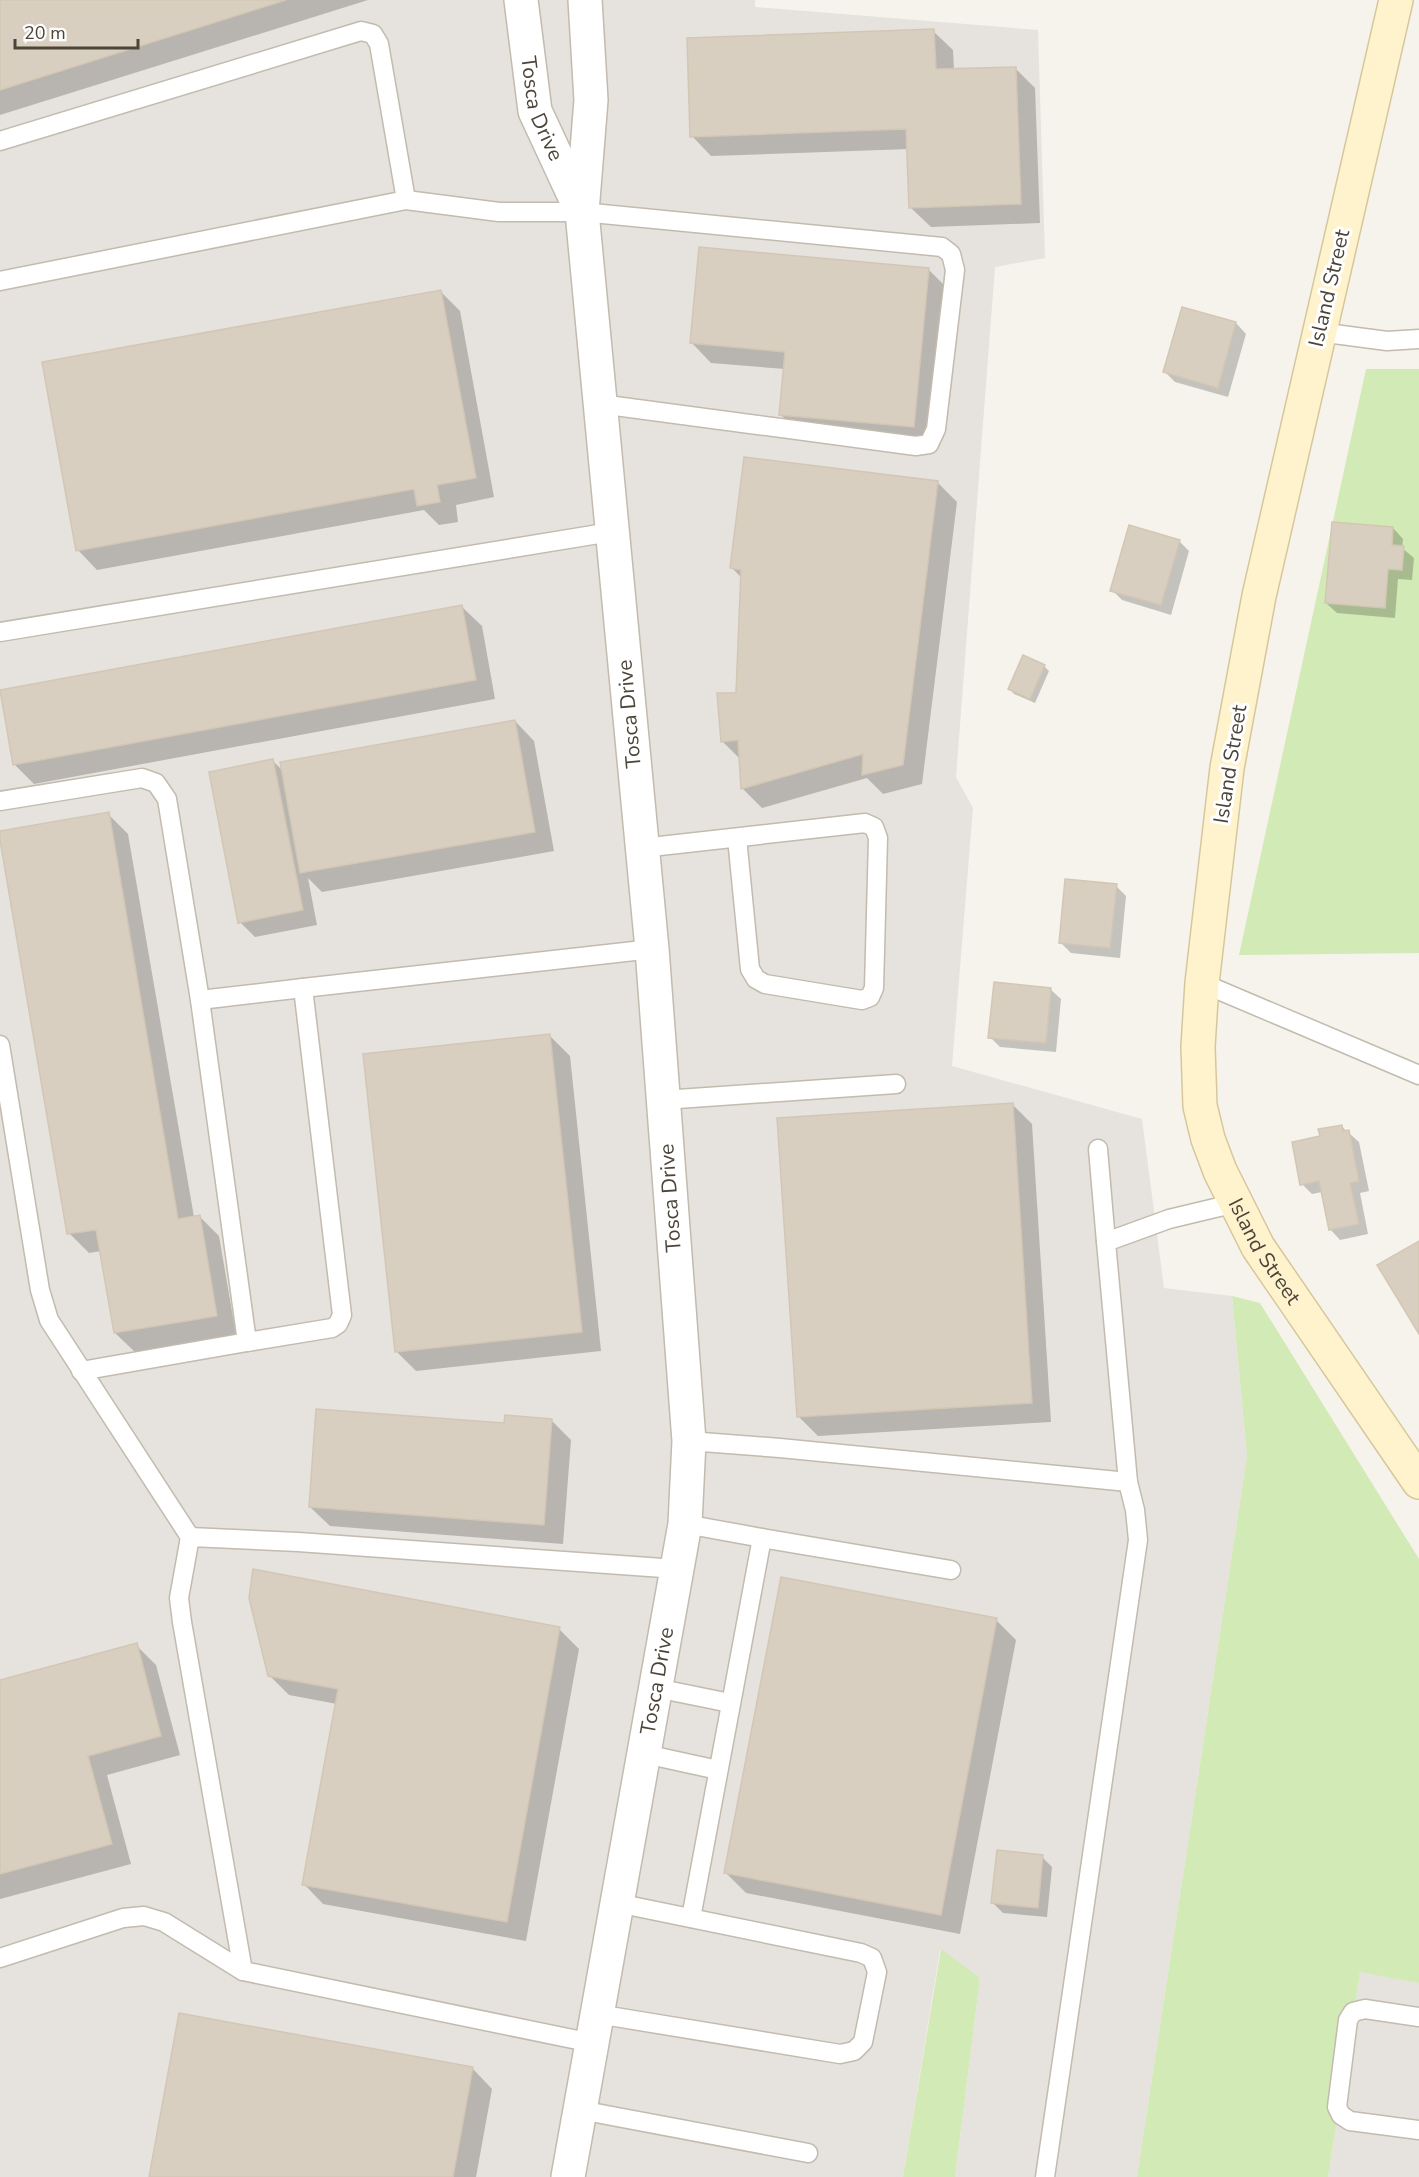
<svg xmlns="http://www.w3.org/2000/svg" width="1419" height="2177" font-family="'Nunito Sans',sans-serif">
<rect width="100%" height="100%" fill="#f6f3ec"/>
<g fill="#e6e2dd">
<path d="M0,0H755V7L1038,30L1045,258L995,267L956,777L973,808L952,1066L1142,1119L1164,1288L1232,1296L1247,1456L1137,2177H955L980,1978L940,1950L903,2177H0Z"/>
<path d="M1360,1971L1419,1983V2177H1328Z"/>
</g>
<g fill="#d2eab5">
<path d="M1366,369H1419V953L1239,955Z"/>
<path d="M1232,1296L1260,1303L1419,1559V1983L1360,1972L1328,2177H1137L1247,1456Z"/>
<path d="M941,1949L980,1978L955,2177H903Z"/>
</g>
<g fill="#0003">
<path d="M0,0H368L0,115Z"/>
<path d="M933,31L953,50L954,70L1015,68L1035,88L1040,223L931,227L911,208L909,149L711,156L692,136Z"/>
<path d="M928,269L948,289L933,447L800,434L781,415L785,369L711,363L692,343Z"/>
<path d="M440,291L460,311L494,497L456,505L458,522L439,525L424,510L97,570L78,550Z"/>
<path d="M1236,323L1246,334L1228,397L1175,382L1165,372Z"/>
<path d="M937,482L957,502L922,784L883,794L867,778L762,808L742,788L740,759L722,741L737,695L742,578L732,568Z"/>
<path d="M1393,528L1403,539L1402,548L1414,558L1412,580L1398,579L1395,618L1337,613L1326,603Z"/>
<path d="M1179,541L1189,551L1171,615L1122,600L1112,590Z"/>
<path d="M462,607L482,626L495,699L34,784L14,764Z"/>
<path d="M1024,657L1044,666L1049,671L1035,703L1014,694L1010,689Z"/>
<path d="M515,721L534,741L554,851L322,892L308,878L317,925L255,937L240,922L273,761L284,772Z"/>
<path d="M108,814L128,834L194,1217L199,1216L219,1236L236,1335L135,1352L115,1333L101,1251L89,1253L69,1233Z"/>
<path d="M1116,886L1126,896L1120,958L1071,953L1061,943Z"/>
<path d="M1050,989L1061,999L1056,1052L1000,1047L990,1037Z"/>
<path d="M550,1036L570,1056L601,1351L416,1371L396,1351Z"/>
<path d="M1012,1104L1032,1124L1051,1422L818,1436L798,1416Z"/>
<path d="M1342,1127L1359,1142L1369,1191L1360,1193L1368,1234L1340,1240L1330,1229L1322,1192L1312,1194L1302,1184L1322,1137Z"/>
<path d="M551,1420L571,1440L563,1544L330,1526L310,1507L506,1424Z"/>
<path d="M996,1620L1016,1640L960,1934L746,1893L726,1873Z"/>
<path d="M559,1629L579,1649L526,1941L323,1904L304,1884L337,1704L289,1695L269,1675Z"/>
<path d="M136,1645L156,1665L180,1755L107,1775L131,1864L0,1899V1681Z"/>
<path d="M1042,1857L1052,1867L1047,1917L1003,1913L993,1903Z"/>
<path d="M473,2069L492,2089L476,2177H150Z"/>
</g>
<g fill="#d8cfc1" stroke="#d3c7b4" stroke-width="1.5">
<path d="M0,0H286L0,90Z"/>
<path d="M934,29L936,69L1016,67L1021,204L909,208L906,129L690,137L687,38Z"/>
<path d="M699,247L929,268L914,427L779,415L785,352L690,343Z"/>
<path d="M441,290L476,478L437,485L440,502L417,506L414,489L76,551L42,362Z"/>
<path d="M1182,307L1236,322L1218,388L1163,372Z"/>
<path d="M744,457L938,481L903,765L862,775L863,754L741,789L738,740L721,742L717,693H736L741,570L730,568Z"/>
<path d="M1332,522L1393,527L1392,545L1404,546L1402,570L1388,569L1385,608L1325,603Z"/>
<path d="M1129,525L1180,540L1161,605L1110,591Z"/>
<path d="M462,605L476,680L13,765L0,690Z"/>
<path d="M1023,655L1045,665L1030,699L1008,689Z"/>
<path d="M515,720L535,832L300,873L280,762Z"/>
<path d="M273,759L303,910L238,923L209,772Z"/>
<path d="M109,812L178,1219L200,1215L217,1316L114,1333L96,1230L67,1234L0,840V831Z"/>
<path d="M1065,879L1117,884L1110,948L1059,943Z"/>
<path d="M994,982L1051,988L1046,1043L988,1038Z"/>
<path d="M550,1034L582,1332L395,1352L363,1054Z"/>
<path d="M1013,1103L1032,1403L797,1417L777,1118Z"/>
<path d="M1342,1125L1343,1131L1349,1130L1359,1181L1350,1183L1359,1224L1329,1230L1319,1181L1300,1185L1292,1142L1320,1136L1318,1129Z"/>
<path d="M1419,1241V1334L1377,1265Z"/>
<path d="M316,1409L504,1423L505,1415L552,1419L544,1525L309,1507Z"/>
<path d="M253,1569L560,1627L507,1922L302,1885L338,1689L268,1676L249,1598Z"/>
<path d="M781,1577L997,1618L941,1915L724,1873Z"/>
<path d="M137,1643L161,1736L88,1756L112,1844L0,1874V1680Z"/>
<path d="M997,1850L1043,1855L1038,1908L991,1903Z"/>
<path d="M179,2013L473,2067L453,2177H149Z"/>
</g>
<g fill="none" stroke-linecap="round" stroke-linejoin="round">
<g stroke="#c2bbae" stroke-width="21">
<g id="lane">
<path d="M0,141L361,31L373,34L379,44L406,200"/>
<path d="M0,281L406,200L499,212H582L942,247L951,254L955,270L936,429L929,444L916,446L600,404"/>
<path d="M1319,332L1387,341L1419,339"/>
<path d="M0,632L611,532"/>
<path d="M0,801L142,778L156,783L167,799L200,1000L303,988"/>
<path d="M642,848L865,823L874,827L878,838L874,988L870,997L862,1000L765,984L756,979L750,969L737,838"/>
<path d="M1202,983L1419,1075"/>
<path d="M200,1000L247,1342L332,1328L338,1324L342,1315L303,988L652,949"/>
<path d="M0,1045L40,1290L49,1320L190,1537"/>
<path d="M663,1100L896,1084"/>
<path d="M1098,1149L1106,1242"/>
<path d="M81,1371L247,1342"/>
<path d="M689,1441L780,1448L1128,1482"/>
<path d="M685,1524L762,1538L691,1918"/>
<path d="M762,1538L951,1570"/>
<path d="M656,1688L730,1703"/>
<path d="M645,1754L718,1770"/>
<path d="M0,1958L123,1918L144,1916L164,1922L243,1971"/>
<path d="M597,2014L840,2054L854,2051L863,2042L877,1972L872,1958L861,1953L617,1903"/>
<path d="M1419,2017L1365,2009L1353,2012L1348,2020L1337,2107L1341,2115L1350,2121L1419,2130"/>
<path d="M592,2043L243,1971L182,1622L179,1598L190,1537L298,1542L677,1569"/>
<path d="M580,2110L808,2153"/>
<path d="M1045,2177L1138,1540L1135,1510L1128,1482L1106,1242L1169,1219L1236,1203"/>
</g>
</g>
<g stroke="#c2bbae" stroke-width="36">
<g id="street">
<path id="s1" d="M521,0L535,111L581,210"/>
<path id="s2" d="M568,2177L685,1524L689,1441L652,949L582,212L591,100L585,0"/>
</g>
</g>
<g stroke="#d6c79b" stroke-width="36">
<g id="secondary">
<path id="s3" d="M1396,0L1259,596L1227,768L1202,983L1198,1047L1200,1106L1208,1139L1220,1171L1258,1247L1419,1482"/>
</g>
</g>
<use href="#lane" stroke="#fff" stroke-width="18"/>
<use href="#street" stroke="#fff" stroke-width="33"/>
<use href="#secondary" stroke="#fff3cd" stroke-width="33"/>
</g>
<g text-anchor="middle" dominant-baseline="central" stroke-width="6" stroke-linejoin="round" paint-order="stroke">
<g font-size="21" fill="#4b4439" stroke="#fff">
<text stroke="none"><textPath href="#s1" startOffset="111">Tosca Drive</textPath></text>
<text transform="translate(1329 288) rotate(-77)">Island Street</text>
<text transform="translate(629 714) rotate(-95)">Tosca Drive</text>
<text transform="translate(1230 764) rotate(-81)">Island Street</text>
<text transform="translate(670 1198) rotate(-94)">Tosca Drive</text>
<text stroke="none"><textPath href="#s3" startOffset="1286">Island Street</textPath></text>
<text stroke="none"><textPath href="#s2" startOffset="504">Tosca Drive</textPath></text>
</g>
</g>
<path d="M15 39v9h123v-9" fill="none" stroke="#4b4439" stroke-width="3"/>
<text x="24" y="39" font-size="18" fill="#4b4439" stroke="#ffffff" stroke-width="4.5" paint-order="stroke">20 m</text>
</svg>
